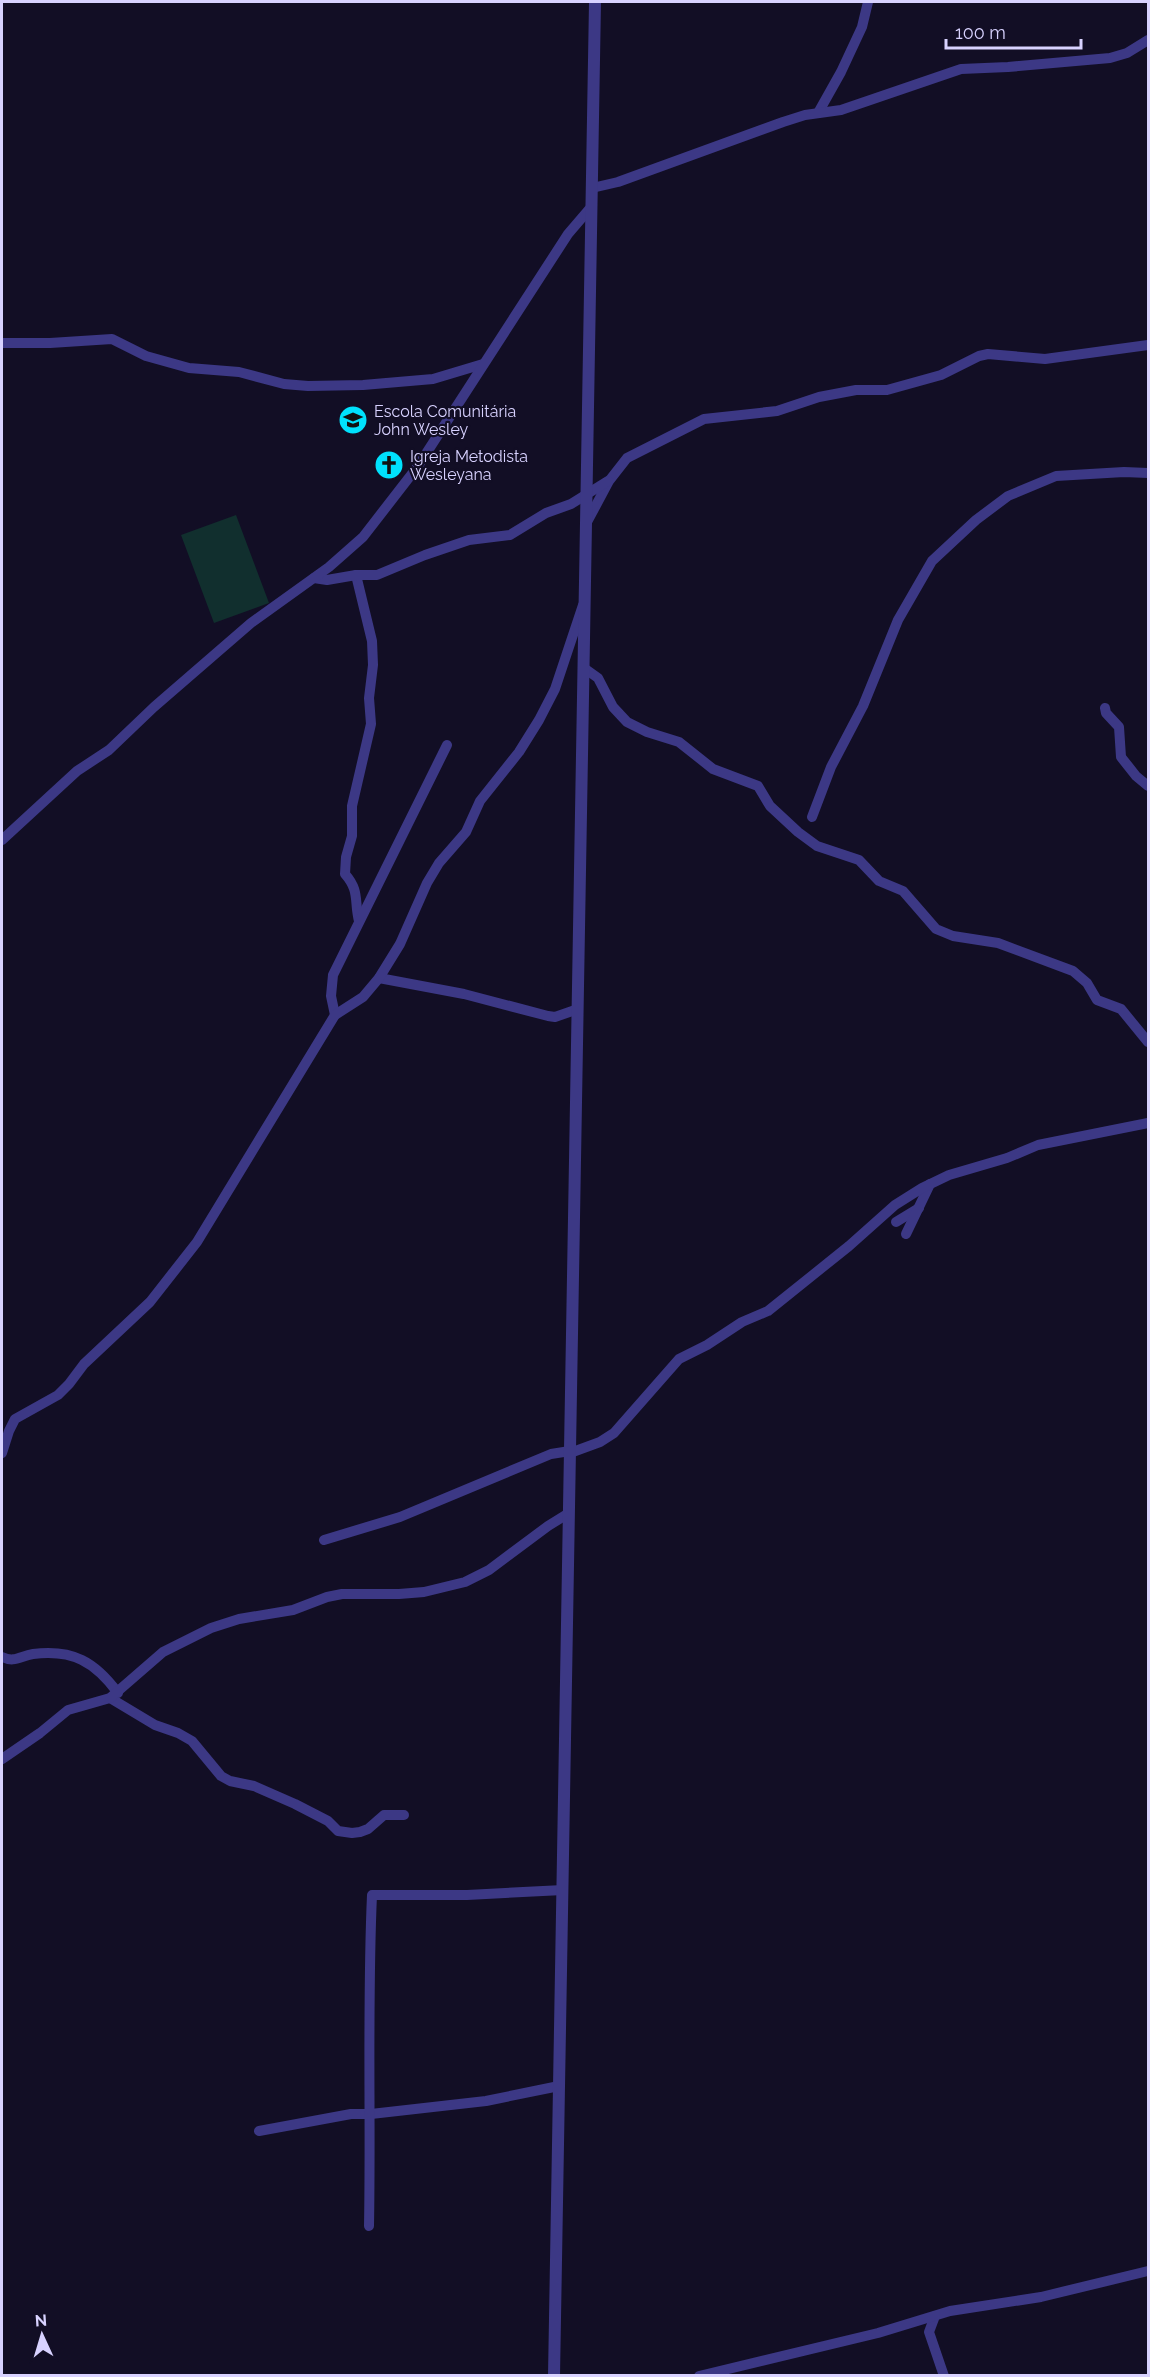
<svg xmlns="http://www.w3.org/2000/svg" width="1150" height="2377" font-family="Raleway,sans-serif">
<rect width="100%" height="100%" fill="#120e25"/>
<path fill="#112f2e" d="M236,515L269,603L214,623L181,535Z"/>
<g fill="none" stroke-linecap="round" stroke-linejoin="round">
<g stroke="#3c3885" stroke-width="10">
<path d="M818,113L841,72L862,27L868,2"/>
<path d="M592,188L618,182L783,122L805,115L841,110L961,69L1008,67L1110,58L1127,53L1148,40"/>
<path d="M2,343H50L112,339L146,356L189,368L239,372L284,384L308,386L363,385L433,379L483,364"/>
<path d="M586,524L609,481L627,458L704,419L777,411L819,397L856,390H887L941,375L979,356L988,354L1045,359L1148,345"/>
<path d="M356,575L372,641L373,665L369,698L371,724L352,806V836L346,857L345,874C360,891 354,901 359,921"/>
<path d="M314,578L327,580L356,575H377L425,555L469,540L510,535L546,513L571,504L608,481"/>
<path d="M584,668L598,678L613,707L627,722L647,732L679,742L713,769L758,786L770,806L798,832L817,846L859,860L879,881L903,891L936,929L953,936L998,943L1073,971L1087,983L1097,1000L1121,1009L1148,1042"/>
<path d="M1105,708L1106,713L1119,727L1121,757L1136,776L1148,786"/>
<path d="M812,817L831,767L863,706L898,620L932,561L976,520L1008,496L1056,476L1124,472L1148,473"/>
<path d="M2,840L77,771L109,750L154,707L251,623L329,567L363,537L418,466L568,234L592,206"/>
<path d="M379,978L464,994L548,1016L555,1017L578,1009"/>
<path d="M335,1015L331,996L333,975L447,745"/>
<path d="M896,1222L919,1208"/>
<path d="M906,1234L930,1184"/>
<path d="M2,1453L9,1431L15,1419L58,1395L69,1384L84,1364L150,1302L197,1242L335,1015L363,997L379,978L400,944L427,883L439,863L466,832L480,801L519,752L539,720L555,689L583,605"/>
<path d="M570,1453L600,1442L614,1433L679,1359L707,1345L742,1322L768,1311L849,1246L895,1205L922,1188L949,1175L1007,1158L1038,1145L1148,1123"/>
<path d="M324,1540L400,1517L551,1454L570,1451"/>
<path d="M2,1657C15,1663 20,1656 33,1654C73,1649 95,1662 118,1693"/>
<path d="M110,1698L155,1725L178,1733L192,1741L221,1776L230,1781L254,1786L295,1804L328,1821L338,1831L352,1833L360,1832L368,1829L384,1815H404"/>
<path d="M2,1759L40,1733L68,1710L110,1698L163,1652L211,1628L239,1619L293,1610L327,1597L342,1594H399L424,1592L465,1582L489,1570L548,1526L569,1513"/>
<path d="M259,2131L351,2114H371L486,2101L559,2086"/>
<path d="M369,2226C371,2116 367,2005 372,1895H467L563,1890"/>
<path d="M935,2316L929,2332L944,2376"/>
<path d="M699,2376L878,2333L950,2311L1041,2297L1148,2271"/>
</g>
<path stroke="#3c3885" stroke-width="12" d="M554,2376L595,2"/>
</g>
<defs>
<g id="school-disc" transform="scale(1.5)"><circle r="9.5" fill="#00e1fd" stroke="#120e25"/><path d="M0-5L7-2L0 1L-7-2ZM-4 1L0 2.5L4 1V4Q0 6-4 4Z" fill="#111"/></g>
<g id="church-disc" transform="scale(1.5)"><circle r="9.5" fill="#00e1fd" stroke="#120e25"/><path d="M-1.2-6h2.4v3.5h3.3v2.4h-3.3V6h-2.4V-.1h-3.3v-2.4h3.3Z" fill="#111"/></g>
</defs>
<g fill-rule="evenodd">
<use href="#school-disc" x="353" y="420"/>
<use href="#church-disc" x="389" y="465"/>
</g>
<g text-anchor="middle" dominant-baseline="central" stroke-width="4.5" stroke-linejoin="round" paint-order="stroke">
<g font-size="16" fill="#d8d2ff" stroke="#120e25" text-anchor="start">
<text x="374" y="411">Escola Comunitária<tspan x="374" dy="18">John Wesley</tspan></text>
<text x="410" y="456">Igreja Metodista<tspan x="410" dy="18">Wesleyana</tspan></text>
</g>
</g>
<rect width="1150" height="2377" fill="none" stroke="#d8d2ff" stroke-width="6"/>
<g transform="translate(42 2335) rotate(356)" stroke="#120e25" stroke-width="4.5" paint-order="stroke">
<path d="M0-4.5L10 22L0 15L-10 22Z" fill="#d8d2ff"/>
<text y="-9" font-size="16" font-weight="bold" text-anchor="middle" fill="#d8d2ff">N</text>
</g>
<path d="M946 39v9h135v-9" fill="none" stroke="#d8d2ff" stroke-width="3"/>
<text x="955" y="39" font-size="18" fill="#d8d2ff" stroke="#120e25" stroke-width="4.5" paint-order="stroke">100 m</text>
</svg>
